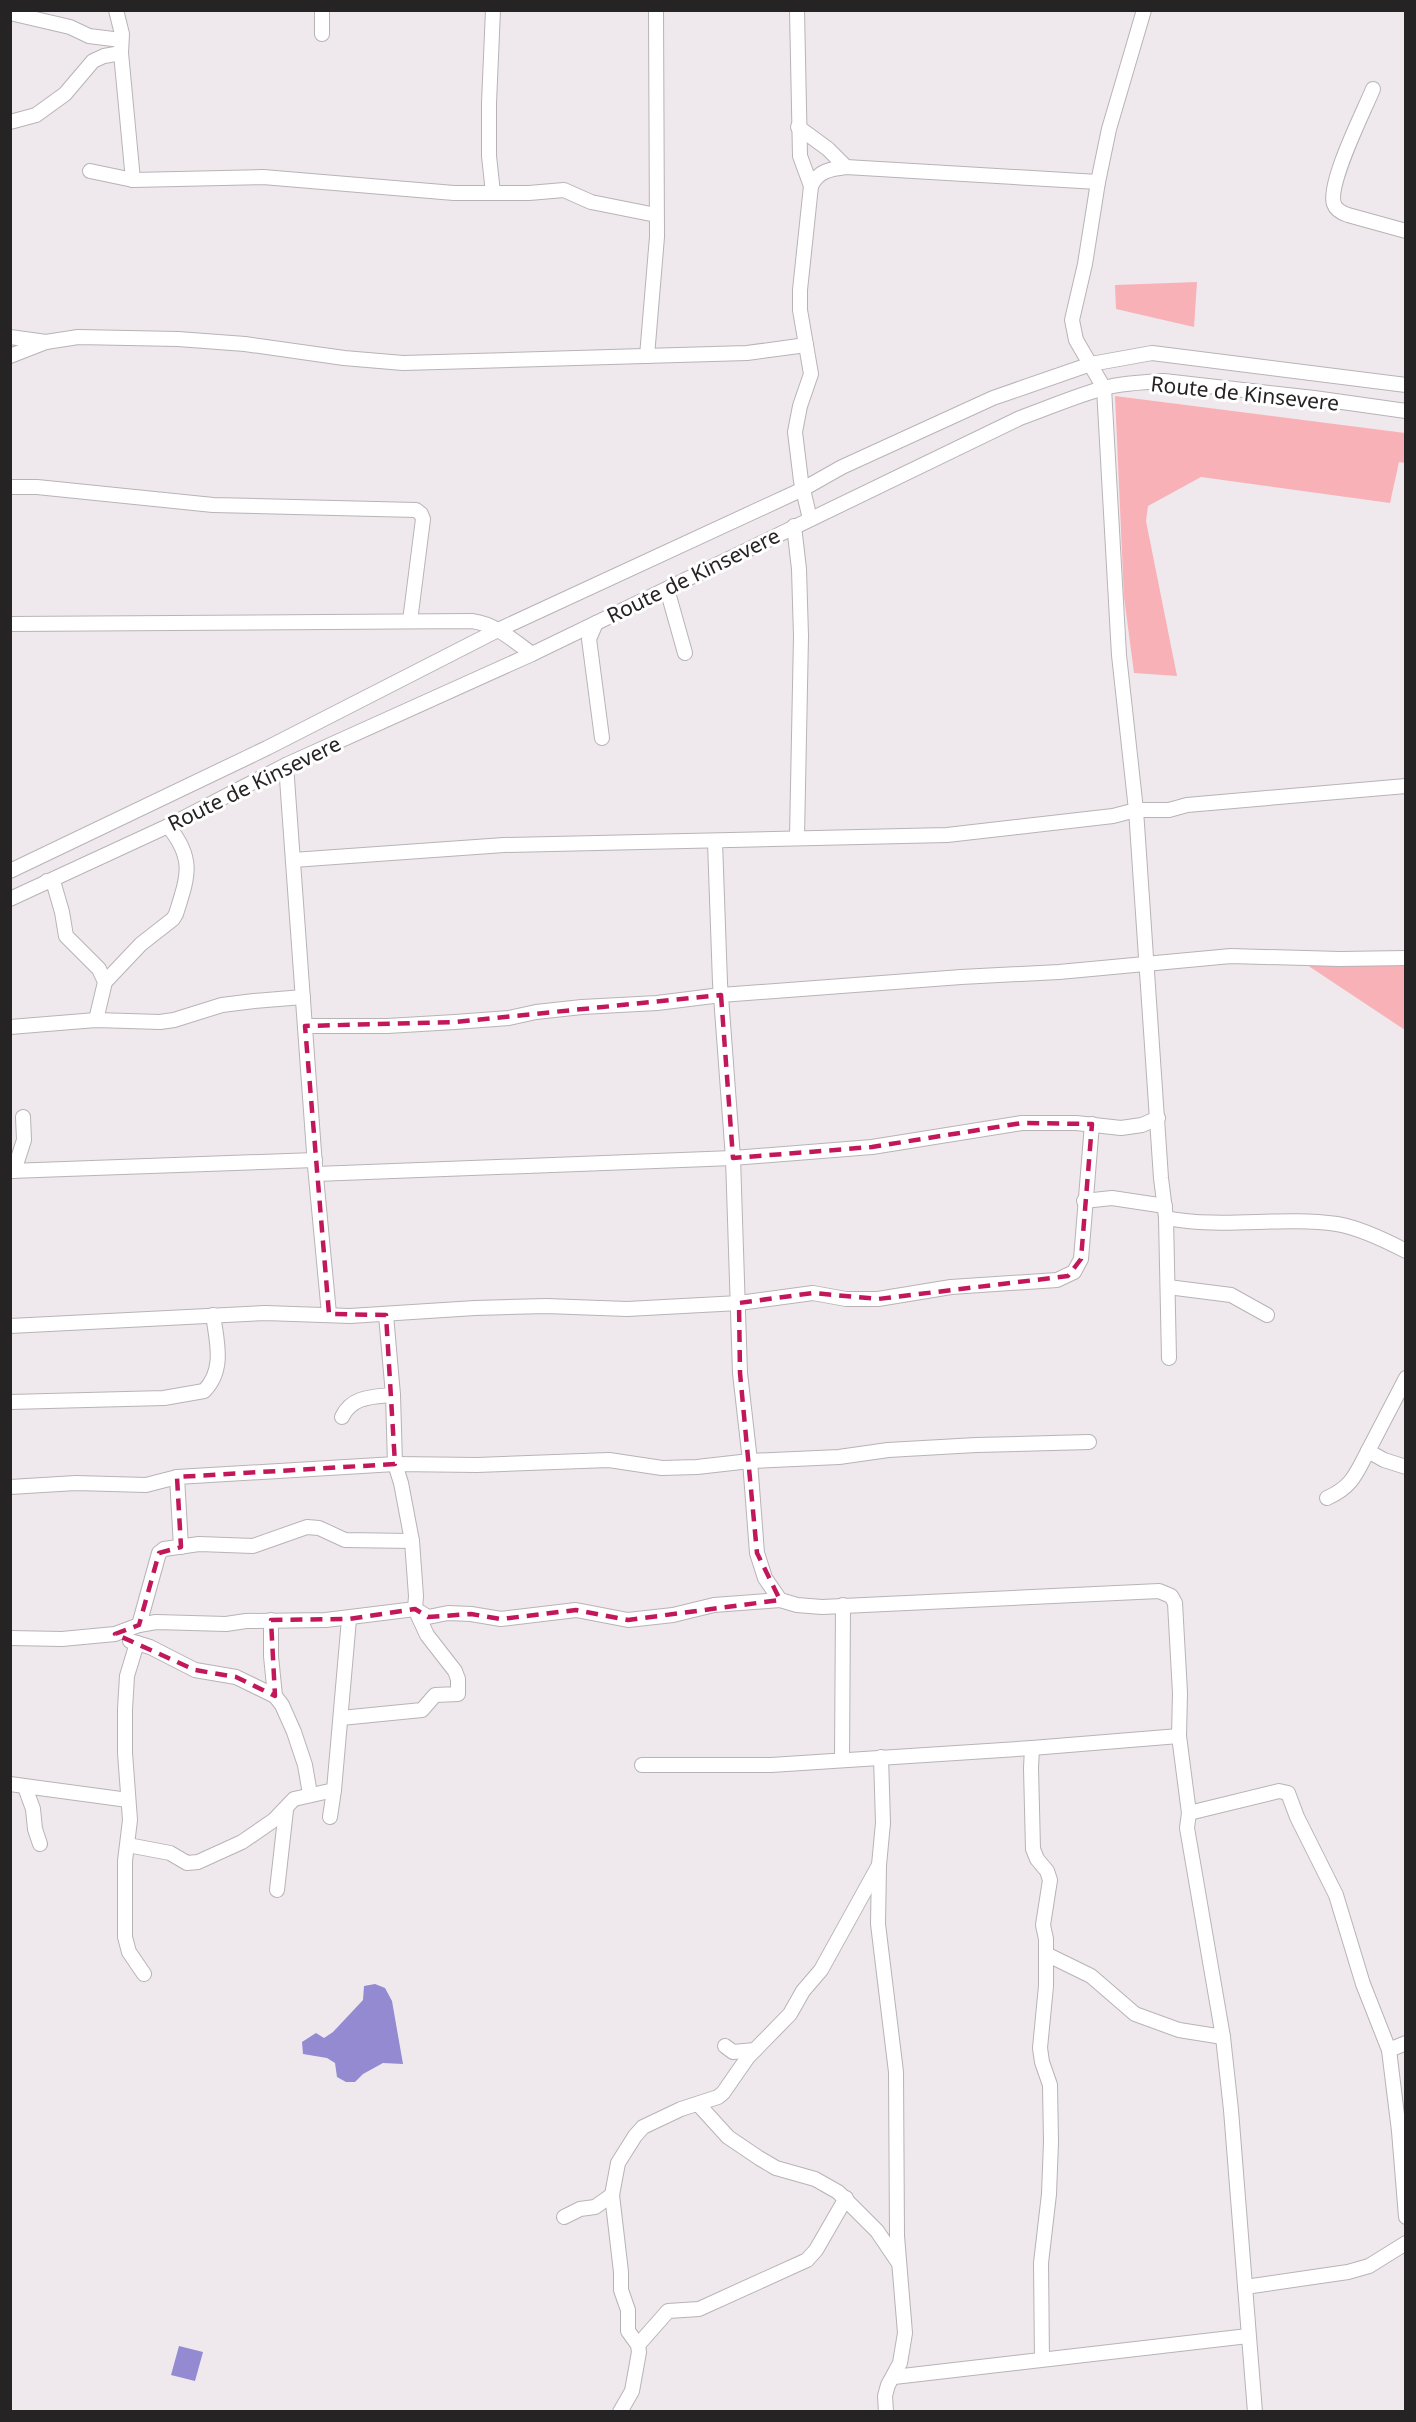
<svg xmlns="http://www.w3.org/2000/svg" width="1416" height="2422" font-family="'Noto Sans',sans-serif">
<rect width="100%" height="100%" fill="#efe9ee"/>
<g fill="#f9b1b8">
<path d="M1197,282L1194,327L1116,309L1115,285Z"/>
<path d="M1115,396L1405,433V463L1399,462L1390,503L1201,477L1148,506L1146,521L1177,676L1134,673L1124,597Z"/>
<path d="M1405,956V1030L1295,957Z"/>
</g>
<g fill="#938ad2">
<path d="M375,1984L385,1988L392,2001L403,2064L383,2063L363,2074L355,2082H346L337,2077L335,2063L327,2058L303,2054L302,2042L316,2033L324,2038L333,2032L363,2000L364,1986Z"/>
<path d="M179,2346L203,2352L195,2381L171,2375Z"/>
</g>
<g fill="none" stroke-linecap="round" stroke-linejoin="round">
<g stroke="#b8b3b7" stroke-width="16">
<g id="minor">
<path d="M116,10L122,34L121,53L133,180"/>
<path d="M797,10L800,156L811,186"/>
<path d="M1144,10L1109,129L1098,182L1085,264L1072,320L1076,340L1104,388L1119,655L1136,810L1161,1178L1166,1218L1169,1358"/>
<path d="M10,13L70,27L89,36L121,40"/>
<path d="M322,34V10"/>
<path d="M1373,89C1364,111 1327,184 1334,204C1336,210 1342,213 1348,215L1406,231"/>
<path d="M10,122L36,115L65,94L93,61L104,56L121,53"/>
<path d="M798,127L828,149L846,167"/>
<path d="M90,171L133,180L263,177L454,193H529L564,190L591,202L656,215"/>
<path d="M493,193L489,156V103L493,10"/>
<path d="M10,337L46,342"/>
<path d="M10,356L46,342L78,337L178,339L245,344L344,358L403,363L747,353L806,345"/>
<path d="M647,356L657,237L656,10"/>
<path d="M10,487H37L213,505L416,510L421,514L423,519L410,621"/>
<path d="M810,519L801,481L795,432L800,406L811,374L800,310V290L811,186C818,171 830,169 846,167L1098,182"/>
<path d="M794,526L799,569L801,636L797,837"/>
<path d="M667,589L685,653"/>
<path d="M596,623L589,639L602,738"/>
<path d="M10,624L472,621C495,624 513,640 532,654"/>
<path d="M286,765L315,1166L329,1314"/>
<path d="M715,842L720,983L733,1158L740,1373L750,1461L757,1553L765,1578L780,1600L797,1605L822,1607L1159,1591L1171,1596L1175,1603L1180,1693L1179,1736L1189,1813L1187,1828L1223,2037L1231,2110L1255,2412"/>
<path d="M293,860L504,845L947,835L1113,816L1136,810H1169L1187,805L1406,786"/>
<path d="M10,871L267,748L498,630L803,489L842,467L993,398L1091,364L1152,353L1406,385"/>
<path d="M47,881H53L62,912L66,936L99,969L105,982L96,1020"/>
<path d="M10,899L168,826L286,765L532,654L1020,418C1048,408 1075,396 1104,388C1123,383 1144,382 1164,381L1314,398L1406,411"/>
<path d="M105,982L141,944L173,919L176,914C188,876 195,859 168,826"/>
<path d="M305,1026H387L455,1022L509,1018L536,1012L582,1007L657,1003L721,995L961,977L1059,972L1231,956L1340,959L1406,958"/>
<path d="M10,1027L96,1020L160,1022L174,1020L222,1005L254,1001L303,997"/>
<path d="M10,1171L315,1160"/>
<path d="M14,1171L24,1140L23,1117"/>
<path d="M316,1174L733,1158L872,1147L1022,1123H1076L1121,1128L1142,1125L1158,1118"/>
<path d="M1084,1201L1112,1198L1165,1206"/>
<path d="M1166,1218C1223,1229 1280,1216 1337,1224C1360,1228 1385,1240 1406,1251"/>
<path d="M1168,1287L1231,1295L1267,1315"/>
<path d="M10,1326L265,1313L350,1316L475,1308L546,1306L627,1309L739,1303L813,1293L846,1299H878L951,1287L1057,1280L1074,1272L1081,1259L1092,1124"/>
<path d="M1406,1378L1368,1451L1384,1460L1406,1467"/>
<path d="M10,1402L164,1398L204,1391C225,1370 217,1342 213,1315"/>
<path d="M342,1417C352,1396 372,1397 393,1395"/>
<path d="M10,1487L76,1483L146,1485L177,1477"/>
<path d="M1327,1498C1352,1487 1356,1474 1368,1451"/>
<path d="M181,1547L177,1477L395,1464L477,1465L609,1460L662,1468L697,1467L750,1461L839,1457L888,1450L976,1445L1089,1442"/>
<path d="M271,1620V1656L275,1696"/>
<path d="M139,1625L159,1553L164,1549L199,1544L253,1546L307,1527L319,1528L345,1540L412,1541"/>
<path d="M10,1638L62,1639L115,1634L139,1625L156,1622L226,1624L246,1621L326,1620L415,1609L428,1617L448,1613L471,1614L501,1619L576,1610L628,1620L673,1615L714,1605L780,1600"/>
<path d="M130,1641L150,1647L195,1670L236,1677L275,1696L282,1705L294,1732L305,1765L310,1794"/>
<path d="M137,1643L127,1676L125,1709V1753L130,1820L125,1861V1937L129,1952L144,1974"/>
<path d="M341,1718L422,1710L435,1695L458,1694V1679L455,1671L427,1635L415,1609L416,1596L412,1541L401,1483L395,1464L393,1395L386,1315"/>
<path d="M1032,1748L1031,1768L1033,1849L1037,1859L1047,1871L1050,1880L1043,1925L1046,1939V1986L1040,2048L1042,2062L1050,2085L1051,2142L1049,2194L1041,2263L1042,2359"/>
<path d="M881,1757L883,1823L879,1865L878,1924L896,2072L897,2236L905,2333L900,2363L888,2385L885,2396L886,2412"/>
<path d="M842,1759L843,1605"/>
<path d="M642,1765H771L1032,1748L1179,1736"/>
<path d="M10,1784L128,1800"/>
<path d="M25,1787L33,1809L35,1829L40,1844"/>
<path d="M1189,1813L1279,1791L1288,1793L1297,1817L1336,1895L1363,1984L1389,2050L1399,2131L1406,2217"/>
<path d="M330,1817L334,1790L349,1619"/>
<path d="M128,1845L170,1853L187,1863L198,1862L242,1842L274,1820L294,1799L334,1790"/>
<path d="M277,1890L286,1810"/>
<path d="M1046,1954L1091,1976L1135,2014L1179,2030L1223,2037"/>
<path d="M725,2046L733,2052L755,2050"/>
<path d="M1389,2050L1406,2043"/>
<path d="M698,2104L728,2137L759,2158L776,2168L815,2179L838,2192L877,2231L898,2262"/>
<path d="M564,2217L580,2209L595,2207L612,2195"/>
<path d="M1245,2287L1348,2272L1369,2266L1406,2243"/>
<path d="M638,2345L668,2311L699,2309L807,2260L816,2250L846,2198"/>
<path d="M894,2377L1248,2336"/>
<path d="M620,2412L632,2391L639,2352L638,2345L628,2331V2310L621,2290V2272L612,2195L618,2163L635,2136L643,2127L681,2109L718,2097L723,2093L748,2057L790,2014L803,1991L821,1970L879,1865"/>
</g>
</g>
<use href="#minor" stroke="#fff" stroke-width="14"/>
</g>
<path fill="none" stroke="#c2185b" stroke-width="4.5" stroke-dasharray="12 8" stroke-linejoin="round" d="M721,995L733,1158L872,1147L1022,1123L1092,1124L1081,1259L1068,1276L878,1299L813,1293L739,1303L740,1373L757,1553L780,1600L628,1620L576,1610L501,1619L471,1614L428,1617L415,1609L349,1619L271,1620L275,1696L236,1677L195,1670L115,1634L139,1625L159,1553L181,1547L177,1477L395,1464L386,1315L329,1314L305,1026L455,1022Z"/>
<g text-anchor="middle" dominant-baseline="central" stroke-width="6" stroke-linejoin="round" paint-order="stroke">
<g font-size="21" fill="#262325" stroke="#fff">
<text transform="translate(1245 393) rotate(6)">Route de Kinsevere</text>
<text transform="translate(693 575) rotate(-26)">Route de Kinsevere</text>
<text transform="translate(254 783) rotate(-26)">Route de Kinsevere</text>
</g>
</g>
<rect width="1416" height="2422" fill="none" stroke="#262325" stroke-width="24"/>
</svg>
